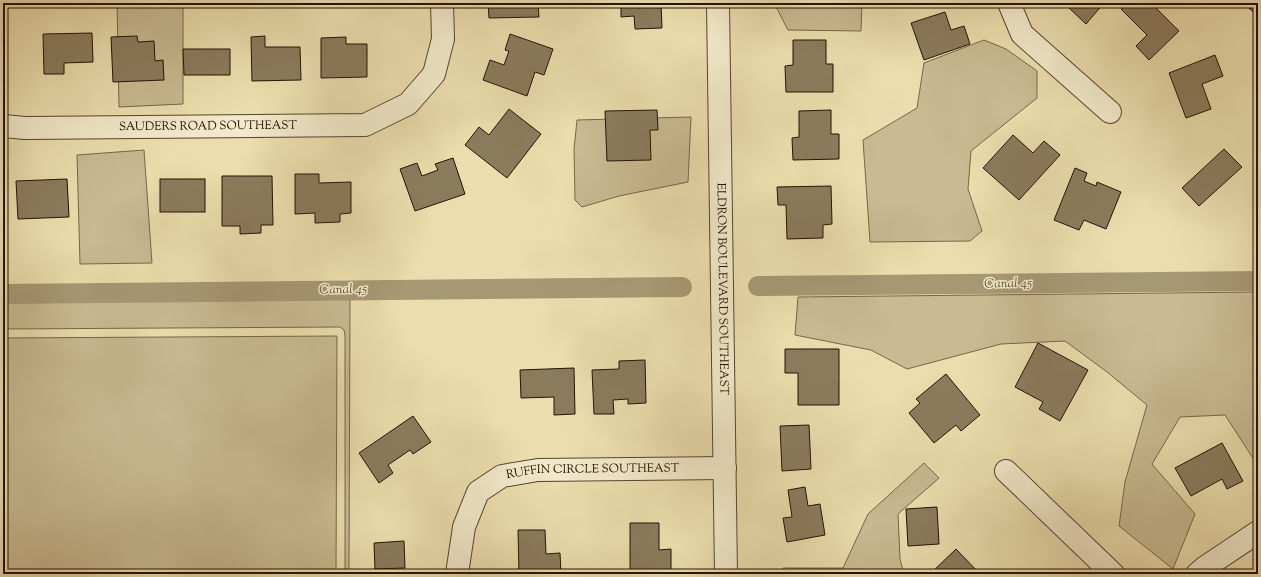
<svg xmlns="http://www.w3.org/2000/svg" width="1261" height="577" font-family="'Sorts Mill Goudy',serif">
<rect width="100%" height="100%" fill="#ebddad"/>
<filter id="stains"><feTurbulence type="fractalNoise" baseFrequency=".005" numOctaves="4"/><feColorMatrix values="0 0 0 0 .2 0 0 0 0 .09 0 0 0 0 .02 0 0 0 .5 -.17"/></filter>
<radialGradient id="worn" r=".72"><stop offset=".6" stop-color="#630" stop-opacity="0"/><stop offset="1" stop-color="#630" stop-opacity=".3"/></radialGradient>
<g fill="#c9ba91" stroke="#76664c">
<path d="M117,3H183V104L119,107Z"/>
<path d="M774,3H862L861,31L788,30Z"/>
<path d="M984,40L1006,49L1037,71V98L971,151L968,189L982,231L970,241L870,242L863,140L917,108L924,63Z"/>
<path d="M691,117L688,182L619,196L582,207L575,200L574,149L577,120Z"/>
<path d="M144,150L152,263L80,264L77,155Z"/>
<path d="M3,291L350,294L349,574H345V336L344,330L340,327L3,329Z"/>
<path d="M1258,292V466L1225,415L1180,417L1152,464L1195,514L1173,569L1119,526L1125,482L1147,405L1107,372L1065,341L1001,344L907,369L871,350L795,335L798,297Z"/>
<path d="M337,336L336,574H3V338Z"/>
<path d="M924,463L939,478L898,514L900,559L904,574H783V568H843L868,514Z"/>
</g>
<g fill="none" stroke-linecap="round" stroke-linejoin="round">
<g stroke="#a79874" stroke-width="20">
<path d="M758,286L1258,281"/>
<path d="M3,294L682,287"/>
</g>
</g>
<g fill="#8b7b5d" stroke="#241106">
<path d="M488,3H538L539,17L489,18Z"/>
<path d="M621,3H661L662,28L635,29L634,16L621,17Z"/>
<path d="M1072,3H1104L1086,24L1068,7Z"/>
<path d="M1127,3H1151L1179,31L1149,60L1136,46L1147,35L1121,9Z"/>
<path d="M1243,3H1258V16Z"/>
<path d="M945,12L951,30L964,26L970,44L924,60L911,23Z"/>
<path d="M92,33L93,62L64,63V74H44L43,34Z"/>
<path d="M510,34L553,49L544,75L535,72L527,96L483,80L490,60L504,65L509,51L505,50Z"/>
<path d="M137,36L138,42L154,41L155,61L163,60L164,80L113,82L111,37Z"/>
<path d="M265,36V47H300L301,80L252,81L251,37Z"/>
<path d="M346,37V44H367V77L321,78V38Z"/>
<path d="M793,40H826V64H833V92H786L785,66L793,65Z"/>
<path d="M183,49H230V75H184Z"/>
<path d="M1215,55L1223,76L1202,84L1211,109L1186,118L1169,73Z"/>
<path d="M509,109L541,134L507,178L465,145L479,127L489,135Z"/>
<path d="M657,110L658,130H650L651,160L607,161L605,111Z"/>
<path d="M831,110V134H839V159L793,160L792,138L799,137V111Z"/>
<path d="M1013,135L1033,153L1044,141L1060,155L1019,200L983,168Z"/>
<path d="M1224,149L1242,167L1199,206L1182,188Z"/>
<path d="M453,158L465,194L415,211L400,169L417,163L422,176L438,170L435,164Z"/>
<path d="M1075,168L1087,173L1084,181L1096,186L1097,182L1121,192L1106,229L1084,220L1079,230L1054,220Z"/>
<path d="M295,174H319V183L351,182V213L340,214V222L315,223V213L295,214Z"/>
<path d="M222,176H272L273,225H261V233L240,234V226H222Z"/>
<path d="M67,179L69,217L18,219L16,181Z"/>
<rect x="160" y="179" width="45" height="33"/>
<path d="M831,186L832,224L823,225V238L787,239L786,205H778L777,187Z"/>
<path d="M1038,343L1088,370L1060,421L1039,409L1043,402L1015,387Z"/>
<path d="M785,349H839V405H798V373H785Z"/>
<path d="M645,360L646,403L628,404V399L613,400L614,414H594L592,370L619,369V361Z"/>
<path d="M574,368L575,414L554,415V397L521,398L520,370Z"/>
<path d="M946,374L980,415L961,431L956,425L934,443L909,413L920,403L916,399Z"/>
<path d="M413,416L431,442L413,454L410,450L388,465L393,473L379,483L359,453Z"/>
<path d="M809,425L811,469L782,471L780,426Z"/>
<path d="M1222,443L1243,481L1227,489L1222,479L1191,496L1175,468Z"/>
<path d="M805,487L808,506L820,504L825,535L787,542L783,518L792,517L788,490Z"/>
<path d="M937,507L939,544L908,546L906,509Z"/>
<path d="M630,523H659V550L671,549V572H630Z"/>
<path d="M518,530H545L546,554L560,553L561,574H519Z"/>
<path d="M404,541L405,568L375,569L374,543Z"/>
<path d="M956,549L980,574H930Z"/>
</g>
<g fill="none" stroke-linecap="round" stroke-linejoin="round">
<g stroke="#564430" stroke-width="24">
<g id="minor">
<path id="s1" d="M718,3L726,574"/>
<path d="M1009,3L1022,34L1110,112"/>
<path id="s2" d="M3,126L25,128L365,125L408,104L434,74L443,39L442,3"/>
<path d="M1006,471L1113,574"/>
<path id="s3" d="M457,574L464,527L478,492L502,476L538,470L725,468"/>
<path d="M1197,574L1204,568L1258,532"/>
</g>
</g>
<use href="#minor" stroke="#f2e9ca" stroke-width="22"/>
</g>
<g text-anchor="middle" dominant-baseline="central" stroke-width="3" stroke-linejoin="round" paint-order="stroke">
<g font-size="12" fill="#241106" stroke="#f2e9ca">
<text stroke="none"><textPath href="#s2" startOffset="205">SAUDERS ROAD SOUTHEAST</textPath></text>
<text stroke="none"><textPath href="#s1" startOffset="286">ELDRON BOULEVARD SOUTHEAST</textPath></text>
<text stroke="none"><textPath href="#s3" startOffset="205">RUFFIN CIRCLE SOUTHEAST</textPath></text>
</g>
<g font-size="13" font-style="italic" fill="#5f4e37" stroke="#f2e9ca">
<text transform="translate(1008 284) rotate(-1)">Canal 45</text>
<text transform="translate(343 290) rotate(-1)">Canal 45</text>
</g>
</g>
<rect width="1261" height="577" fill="none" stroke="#ebddad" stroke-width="16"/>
<rect x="4" y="4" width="1253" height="569" fill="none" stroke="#241106" stroke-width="2"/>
<rect x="8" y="8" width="1245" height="561" fill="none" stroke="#241106"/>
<rect width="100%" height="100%" filter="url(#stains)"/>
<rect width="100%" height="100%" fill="url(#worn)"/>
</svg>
